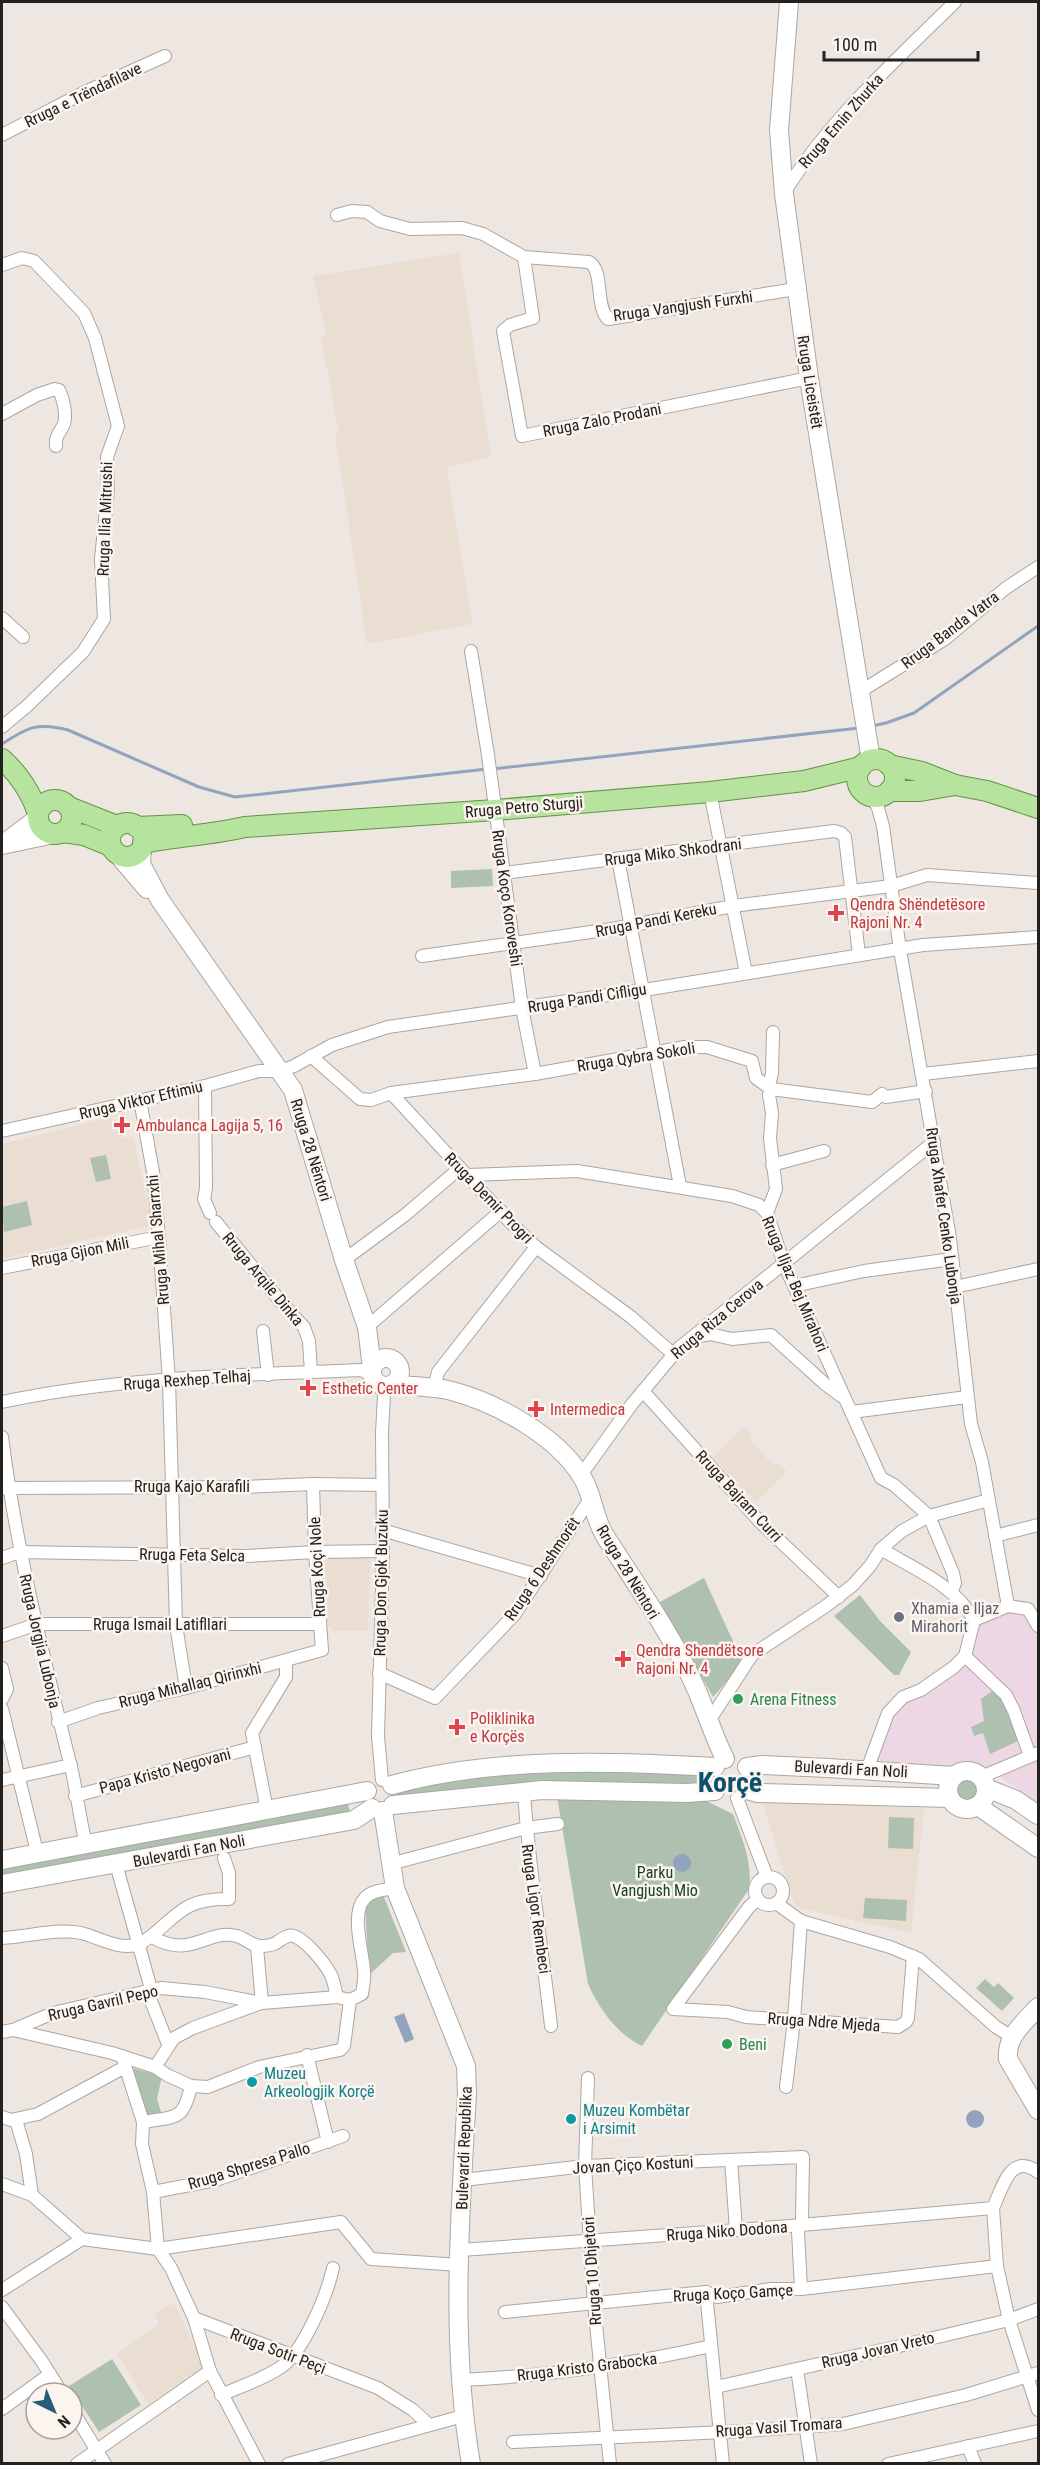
<svg xmlns="http://www.w3.org/2000/svg" width="1040" height="2465" font-family="'Roboto Condensed',sans-serif">
<rect width="100%" height="100%" fill="#eee7e1"/>
<path fill="#edd7e5" d="M1028,1606L1038,1624V1805L1001,1777L874,1768L891,1710L905,1700L965,1668L977,1622Z"/>
<g fill="#eaddd1">
<path d="M459,253L491,457L447,467L472,624L367,644L335,434L339,433L321,337L326,332L313,276Z"/>
<path d="M111,1117L114,1132L121,1131L123,1138L133,1136L152,1225L2,1259V1144Z"/>
<path d="M744,1427L753,1437L750,1440L774,1466L778,1462L787,1472L756,1502L713,1457Z"/>
<path d="M370,1554L368,1631H332L331,1627H324L320,1556Z"/>
<path d="M762,1801L924,1808L911,1933L795,1907Z"/>
<path d="M174,2303L205,2368L186,2377V2380L148,2404L117,2354L159,2324L155,2313Z"/>
</g>
<g fill="#aec0b0">
<path d="M492,869L493,886L451,888V871Z"/>
<path d="M106,1155L111,1179L96,1182L90,1158Z"/>
<path d="M27,1201L32,1225L4,1232L2,1207Z"/>
<path d="M704,1578L743,1663L713,1697L660,1602Z"/>
<path d="M860,1595L880,1621L911,1652L899,1675H894L834,1616Z"/>
<path d="M995,1689L1004,1698L1020,1740L990,1754L983,1733L974,1736L971,1727L984,1721L981,1699Z"/>
<path d="M512,1767L711,1768V1789L397,1803L395,1786Z"/>
<circle cx="968" cy="1791" r="11"/>
<path d="M557,1796L700,1798L733,1814C742,1838 753,1863 749,1889L642,2046C616,2033 600,2010 588,1984Z"/>
<path d="M347,1799L351,1817L2,1881V1863Z"/>
<path d="M889,1817L914,1818L913,1849L888,1848Z"/>
<path d="M382,1892L406,1952L393,1953L369,1975L365,1905Z"/>
<path d="M865,1898L907,1900L906,1921L863,1918Z"/>
<path d="M985,1979L994,1987L998,1983L1014,1998L1002,2011L976,1988Z"/>
<path d="M132,2068L162,2076L157,2099L161,2112L146,2117Z"/>
<path d="M112,2359L141,2405L99,2432L69,2386Z"/>
</g>
<g fill="#92a3bd">
<circle cx="682" cy="1863" r="9"/>
<path d="M404,2013L414,2039L405,2043L394,2017Z"/>
<circle cx="975" cy="2119" r="9"/>
</g>
<g fill="none" stroke-linecap="round" stroke-linejoin="round">
<g stroke="#92a3bd" stroke-width="3">
<path d="M872,726L886,723L914,713L1038,626"/>
<path d="M2,744C28,727 38,722 68,730L199,787L235,797L487,769"/>
<path d="M493,769L859,728"/>
</g>
<g stroke="#ada6a0" stroke-width="14">
<g id="street">
<path d="M2,135L83,93L165,56"/>
<path d="M784,193C829,120 894,62 955,2"/>
<path d="M337,215L352,211L367,212L380,221L410,229L462,228L483,234L524,257L589,262C604,270 595,306 608,319L796,289"/>
<path d="M524,257L533,318L510,325L503,331L522,436L809,378"/>
<path d="M2,265L22,258L34,261L84,313L95,338L118,426L107,457L108,490L101,559L104,619L83,652L27,706L2,727"/>
<path d="M2,414L37,395L55,389L59,390C63,398 67,414 64,424C60,433 55,435 56,446"/>
<path d="M2,618L23,637"/>
<path d="M471,651L488,755L522,1008L535,1074"/>
<path d="M861,691L945,639L1006,588L1038,567"/>
<path d="M710,792L746,973"/>
<path d="M872,797L878,808L883,826L900,950L950,1238L971,1424L982,1462L1008,1606"/>
<path d="M618,859L680,1186"/>
<path d="M504,873L834,831L841,833L845,837L859,955"/>
<path d="M422,956L612,929L733,906L891,886L927,875L1038,883"/>
<path d="M311,1056L360,1099L371,1100L391,1093L510,1222L536,1247L631,1317L673,1354"/>
<path d="M923,1074L1038,1061"/>
<path d="M205,1086L206,1188L204,1199L210,1213"/>
<path d="M769,1086L772,1073L773,1032"/>
<path d="M771,1089L872,1102L882,1094L886,1097L926,1091"/>
<path d="M391,1093L535,1074L685,1047H707L752,1061L756,1078L771,1089L769,1095L772,1113L770,1138L776,1189L767,1213"/>
<path d="M140,1100L153,1172L159,1237L169,1381L176,1625L186,1688"/>
<path d="M2,1131L205,1086L259,1071H281L294,1066L332,1045L388,1027L644,990L923,945L1038,937"/>
<path d="M772,1165L824,1151"/>
<path d="M468,1175L577,1171L732,1196L759,1205L767,1213L784,1264L881,1478L894,1485L929,1516L953,1573L955,1583L952,1591"/>
<path d="M216,1222L280,1301L304,1327L309,1341L311,1372"/>
<path d="M344,1260L405,1215L460,1168"/>
<path d="M2,1268L159,1237"/>
<path d="M794,1286L864,1271L952,1259"/>
<path d="M955,1287L1038,1269"/>
<path d="M367,1327L501,1211"/>
<path d="M263,1331L268,1375"/>
<path d="M694,1337L710,1334L732,1339L771,1335L825,1384L841,1396"/>
<path d="M381,1385L384,1395L382,1433L383,1551L378,1736L382,1780"/>
<path d="M434,1388L438,1372L536,1247"/>
<path d="M643,1391L760,1522L839,1597"/>
<path d="M2,1402C119,1377 242,1375 361,1370L372,1375"/>
<path d="M852,1412L967,1397"/>
<path d="M2,1437C16,1548 43,1655 70,1763C77,1790 79,1817 86,1844"/>
<path d="M581,1475L632,1404L679,1348L934,1142"/>
<path d="M2,1488L245,1487L313,1484L382,1485"/>
<path d="M382,1530L541,1576"/>
<path d="M995,1536L1038,1525"/>
<path d="M881,1549C914,1569 955,1585 974,1620"/>
<path d="M2,1558L19,1552L246,1556L315,1552L383,1551"/>
<path d="M2,1636L37,1624H320"/>
<path d="M965,1656L1006,1695L1014,1711L1030,1756"/>
<path d="M2,1668L7,1689L2,1699"/>
<path d="M379,1673L435,1698L515,1614L590,1499"/>
<path d="M2,1709L37,1852"/>
<path d="M709,1721L752,1655L826,1606L853,1585L870,1566L881,1549L902,1531L929,1516L989,1500"/>
<path d="M58,1722L98,1708L186,1688L322,1650L315,1552L313,1484"/>
<path d="M867,1770L888,1713L903,1697L921,1690L954,1667L965,1656L974,1620L1008,1606L1028,1609L1038,1626"/>
<path d="M981,1777L1038,1753"/>
<path d="M2,1780L71,1765"/>
<path d="M524,1792C529,1870 542,1947 551,2026"/>
<path d="M75,1796L255,1747"/>
<path d="M737,1798L767,1877"/>
<path d="M267,1810L252,1733L286,1677V1661"/>
<path d="M116,1864L151,1989"/>
<path d="M390,1864L526,1828L558,1824"/>
<circle cx="769" cy="1891" r="14"/>
<path d="M758,1899L749,1907L673,2009L728,2012L746,2017L898,2027L906,2022L908,2018L913,1956"/>
<path d="M776,1903L801,1921L890,1947L919,1959L996,2027L1012,2037"/>
<path d="M152,1937C192,1960 207,1928 237,1936C247,1939 252,1947 263,1946C279,1945 277,1940 288,1936C300,1931 326,1965 331,1975C334,1981 335,1990 337,1997"/>
<path d="M2,1938C27,1937 56,1928 81,1933C101,1938 119,1951 140,1944C177,1920 178,1898 229,1899V1873L224,1858"/>
<path d="M257,1947L262,2003"/>
<path d="M147,1991L168,2044"/>
<path d="M350,2000L362,1994C363,1987 365,1978 364,1971C363,1952 350,1913 365,1898C372,1890 385,1890 395,1888"/>
<path d="M13,2030L53,2013L161,1988L205,1992L262,2003L337,1997L350,2000"/>
<path d="M2,2032L13,2030L112,2053L155,2067L167,2075L191,2086L208,2087L259,2067L340,2050L344,2046L350,2000"/>
<path d="M307,2055L328,2142"/>
<path d="M122,2056L143,2122L142,2144L153,2192L158,2249L171,2268L194,2318L210,2371L259,2464"/>
<path d="M155,2067L174,2038L193,2028L261,2003"/>
<path d="M588,2078L585,2166L594,2304L610,2464"/>
<path d="M786,2087L794,2020L801,1921"/>
<path d="M2,2117L11,2120L38,2114L125,2067"/>
<path d="M16,2120L26,2154L32,2195"/>
<path d="M143,2122C176,2116 183,2122 191,2086"/>
<path d="M731,2160L736,2230"/>
<path d="M463,2180L585,2166L803,2157L802,2221L798,2231L801,2289"/>
<path d="M2,2184L32,2195L82,2239L158,2249L341,2222L371,2259L460,2265"/>
<path d="M153,2192L216,2180L343,2136"/>
<path d="M993,2208L997,2266L1009,2320L1038,2410"/>
<path d="M993,2208C1003,2187 1010,2152 1038,2172"/>
<path d="M461,2250L790,2226L993,2208"/>
<path d="M2,2290L82,2239"/>
<path d="M706,2292L723,2464"/>
<path d="M2,2307L41,2360L62,2393"/>
<path d="M505,2312L706,2292L717,2297L771,2289H801L997,2266"/>
<path d="M194,2318L378,2388L413,2410L428,2424"/>
<path d="M797,2369L811,2464"/>
<path d="M461,2380C546,2376 628,2365 711,2346"/>
<path d="M716,2387L891,2348L1009,2320L1038,2309"/>
<path d="M221,2395C241,2386 264,2379 281,2367C304,2351 327,2295 333,2268"/>
<path d="M2,2409L50,2374"/>
<path d="M72,2410L105,2464"/>
<path d="M513,2442L745,2431L843,2424L966,2395L1038,2373"/>
<path d="M968,2446L975,2464"/>
<path d="M77,2464L210,2371"/>
<path d="M288,2464L463,2416"/>
<path d="M888,2464L1038,2431"/>
</g>
</g>
<g stroke="#ada6a0" stroke-width="20">
<g id="secondary">
<path d="M789,2L779,130L784,194L809,378L871,760"/>
<path d="M6,842L38,818"/>
<path d="M2,845L54,834"/>
<path d="M142,847L141,864L160,900L293,1090L344,1260L367,1327L372,1368"/>
<path d="M113,849L147,889"/>
<circle cx="386" cy="1372" r="14"/>
<path d="M393,1384C413,1387 433,1386 452,1391C497,1403 557,1436 582,1477C593,1494 593,1516 605,1536C636,1584 670,1632 694,1684C705,1708 713,1735 725,1759"/>
<path d="M747,1767L762,1765L828,1768L954,1776"/>
<circle cx="967" cy="1790" r="19"/>
<path d="M392,1785C494,1757 610,1761 715,1767"/>
<path d="M986,1788L1016,1800L1038,1815"/>
<path d="M747,1790L758,1793L950,1798"/>
<path d="M393,1805L542,1790L687,1793L715,1791"/>
<path d="M978,1806L1038,1848"/>
<path d="M383,1811L395,1888L466,2066L467,2094C460,2216 450,2342 471,2464"/>
<path d="M2,1860L367,1791"/>
<path d="M2,1884L354,1820L372,1808"/>
<path d="M1038,2007C1024,2023 1006,2036 1008,2059L1038,2110"/>
</g>
</g>
<g stroke="#639346" stroke-width="22">
<g id="primary">
<path d="M2,759C18,773 32,794 38,814"/>
<circle cx="876" cy="778" r="19"/>
<path d="M889,765L922,772L955,785L987,791L1038,808"/>
<path d="M889,791H920L955,785"/>
<circle cx="55" cy="817" r="17"/>
<path d="M69,807L117,826"/>
<circle cx="127" cy="840" r="17"/>
<path d="M137,827L182,825"/>
<path d="M63,832L84,835L111,846"/>
<path d="M143,843C177,836 211,835 245,827L495,810L710,792L804,781L861,767"/>
</g>
</g>
<use href="#street" stroke="#fff" stroke-width="12"/>
<use href="#secondary" stroke="#fff" stroke-width="18"/>
<use href="#primary" stroke="#b6e39d" stroke-width="20"/>
</g>
<g fill="#e0444e" stroke="#fcf4ee" stroke-width="2">
<path d="M833 904h6v6h6v6h-6v6h-6v-6h-6v-6h6z"/>
<path d="M119 1116h6v6h6v6h-6v6h-6v-6h-6v-6h6z"/>
<path d="M305 1379h6v6h6v6h-6v6h-6v-6h-6v-6h6z"/>
<path d="M533 1400h6v6h6v6h-6v6h-6v-6h-6v-6h6z"/>
<path d="M620 1650h6v6h6v6h-6v6h-6v-6h-6v-6h6z"/>
<path d="M454 1718h6v6h6v6h-6v6h-6v-6h-6v-6h6z"/>
</g>
<circle fill="#6b7280" stroke="#fcf4ee" stroke-width="2" cx="899" cy="1617" r="6"/>
<g fill="#2e9e5b" stroke="#fcf4ee" stroke-width="2">
<circle cx="738" cy="1699" r="6"/>
<circle cx="727" cy="2044" r="6"/>
</g>
<g fill="#0f9aa8" stroke="#fcf4ee" stroke-width="2">
<circle cx="252" cy="2082" r="6"/>
<circle cx="571" cy="2119" r="6"/>
</g>
<g text-anchor="middle" dominant-baseline="central" stroke-width="5" stroke-linejoin="round" paint-order="stroke">
<g font-size="16" fill="#23211e" stroke="#fcf4ee">
<text transform="translate(83 95) rotate(-26)">Rruga e Trëndafilave</text>
<text transform="translate(841 121) rotate(-49)">Rruga Emin Zhurka</text>
<text transform="translate(683 306) rotate(-8)">Rruga Vangjush Furxhi</text>
<text transform="translate(810 382) rotate(81)">Rruga Liceistët</text>
<text transform="translate(602 420) rotate(-11)">Rruga Zalo Prodani</text>
<text transform="translate(105 519) rotate(-88)">Rruga Ilia Mitrushi</text>
<text transform="translate(950 630) rotate(-37)">Rruga Banda Vatra</text>
<text transform="translate(524 807) rotate(-5)">Rruga Petro Sturgji</text>
<text transform="translate(673 852) rotate(-7)">Rruga Miko Shkodrani</text>
<text transform="translate(507 898) rotate(82)">Rruga Koço Koroveshi</text>
<text transform="translate(656 920) rotate(-11)">Rruga Pandi Kereku</text>
<text transform="translate(587 998) rotate(-9)">Rruga Pandi Cifligu</text>
<text transform="translate(636 1057) rotate(-9)">Rruga Qybra Sokoli</text>
<text transform="translate(141 1100) rotate(-13)">Rruga Viktor Eftimiu</text>
<text transform="translate(311 1150) rotate(73)">Rruga 28 Nëntori</text>
<text transform="translate(489 1198) rotate(46)">Rruga Demir Progri</text>
<text transform="translate(944 1216) rotate(82)">Rruga Xhafer Cenko Lubonja</text>
<text transform="translate(158 1240) rotate(-95)">Rruga Mihal Sharrxhi</text>
<text transform="translate(80 1252) rotate(-11)">Rruga Gjion Mili</text>
<text transform="translate(263 1279) rotate(50)">Rruga Arqile Dinka</text>
<text transform="translate(795 1284) rotate(67)">Rruga Iljaz Bej Mirahori</text>
<text transform="translate(717 1319) rotate(-40)">Rruga Riza Cerova</text>
<text transform="translate(187 1380) rotate(-4)">Rruga Rexhep Telhaj</text>
<text x="192" y="1486">Rruga Kajo Karafili</text>
<text transform="translate(739 1496) rotate(47)">Rruga Bajram Curri</text>
<text transform="translate(192 1555) rotate(1)">Rruga Feta Selca</text>
<text transform="translate(317 1567) rotate(-93)">Rruga Koçi Nole</text>
<text transform="translate(542 1569) rotate(-56)">Rruga 6 Deshmorët</text>
<text transform="translate(628 1572) rotate(59)">Rruga 28 Nëntori</text>
<text transform="translate(381 1583) rotate(-89)">Rruga Don Gjok Buzuku</text>
<text x="160" y="1624">Rruga Ismail Latifllari</text>
<text transform="translate(40 1641) rotate(77)">Rruga Jorgjia Lubonja</text>
<text transform="translate(190 1685) rotate(-14)">Rruga Mihallaq Qirinxhi</text>
<text transform="translate(851 1769) rotate(3)">Bulevardi Fan Noli</text>
<text transform="translate(165 1771) rotate(-15)">Papa Kristo Negovani</text>
<text transform="translate(189 1851) rotate(-11)">Bulevardi Fan Noli</text>
<text transform="translate(536 1909) rotate(82)">Rruga Ligor Rembeci</text>
<text transform="translate(103 2003) rotate(-13)">Rruga Gavril Pepo</text>
<text transform="translate(824 2022) rotate(4)">Rruga Ndre Mjeda</text>
<text transform="translate(464 2148) rotate(-88)">Bulevardi Republika</text>
<text transform="translate(633 2165) rotate(-3)">Jovan Çiço Kostuni</text>
<text transform="translate(249 2166) rotate(-17)">Rruga Shpresa Pallo</text>
<text transform="translate(727 2231) rotate(-4)">Rruga Niko Dodona</text>
<text transform="translate(592 2271) rotate(-94)">Rruga 10 Dhjetori</text>
<text transform="translate(733 2293) rotate(-3)">Rruga Koço Gamçe</text>
<text transform="translate(878 2350) rotate(-13)">Rruga Jovan Vreto</text>
<text transform="translate(278 2351) rotate(21)">Rruga Sotir Peçi</text>
<text transform="translate(587 2367) rotate(-7)">Rruga Kristo Grabocka</text>
<text transform="translate(779 2427) rotate(-4)">Rruga Vasil Tromara</text>
</g>
<g font-size="16" fill="#be3a42" stroke="#fcf4ee" text-anchor="start">
<text x="850" y="904">Qendra Shëndetësore<tspan x="850" dy="18">Rajoni Nr. 4</tspan></text>
<text x="136" y="1125">Ambulanca Lagija 5, 16</text>
<text x="322" y="1388">Esthetic Center</text>
<text x="550" y="1409">Intermedica</text>
<text x="636" y="1650">Qendra Shendëtsore<tspan x="636" dy="18">Rajoni Nr. 4</tspan></text>
<text x="470" y="1718">Poliklinika<tspan x="470" dy="18">e Korçës</tspan></text>
</g>
<g font-size="16" fill="#5b616d" stroke="#fcf4ee" text-anchor="start">
<text x="911" y="1608">Xhamia e Iljaz<tspan x="911" dy="18">Mirahorit</tspan></text>
</g>
<g font-size="16" fill="#27864d" stroke="#fcf4ee" text-anchor="start">
<text x="750" y="1699">Arena Fitness</text>
<text x="739" y="2044">Beni</text>
</g>
<g font-size="16" fill="#1a4322" stroke="#fcf4ee">
<text x="655" y="1872">Parku<tspan x="655" dy="18">Vangjush Mio</tspan></text>
</g>
<g font-size="16" fill="#0d838f" stroke="#fcf4ee" text-anchor="start">
<text x="264" y="2073">Muzeu<tspan x="264" dy="18">Arkeologjik Korçë</tspan></text>
<text x="583" y="2110">Muzeu Kombëtar<tspan x="583" dy="18">i Arsimit</tspan></text>
</g>
<g font-size="28" font-weight="bold" fill="#0e516f" stroke="#fcf4ee">
<text x="730" y="1782">Korçë</text>
</g>
</g>
<rect width="1040" height="2465" fill="none" stroke="#23211e" stroke-width="6"/>
<g transform="translate(54 2411) rotate(137)"><circle r="28" fill="#fcf4ee" stroke="#a5a09b" stroke-width="1.5"/>
<path d="M0-4.5L10 22L0 15L-10 22Z" fill="#275c78"/>
<text y="-9" font-size="16" font-weight="bold" text-anchor="middle" fill="#23211e">N</text>
</g>
<path d="M824 51v9h154v-9" fill="none" stroke="#23211e" stroke-width="3"/>
<text x="833" y="51" font-size="18" fill="#23211e" stroke="#fcf4ee" stroke-width="4.5" paint-order="stroke">100 m</text>
</svg>
